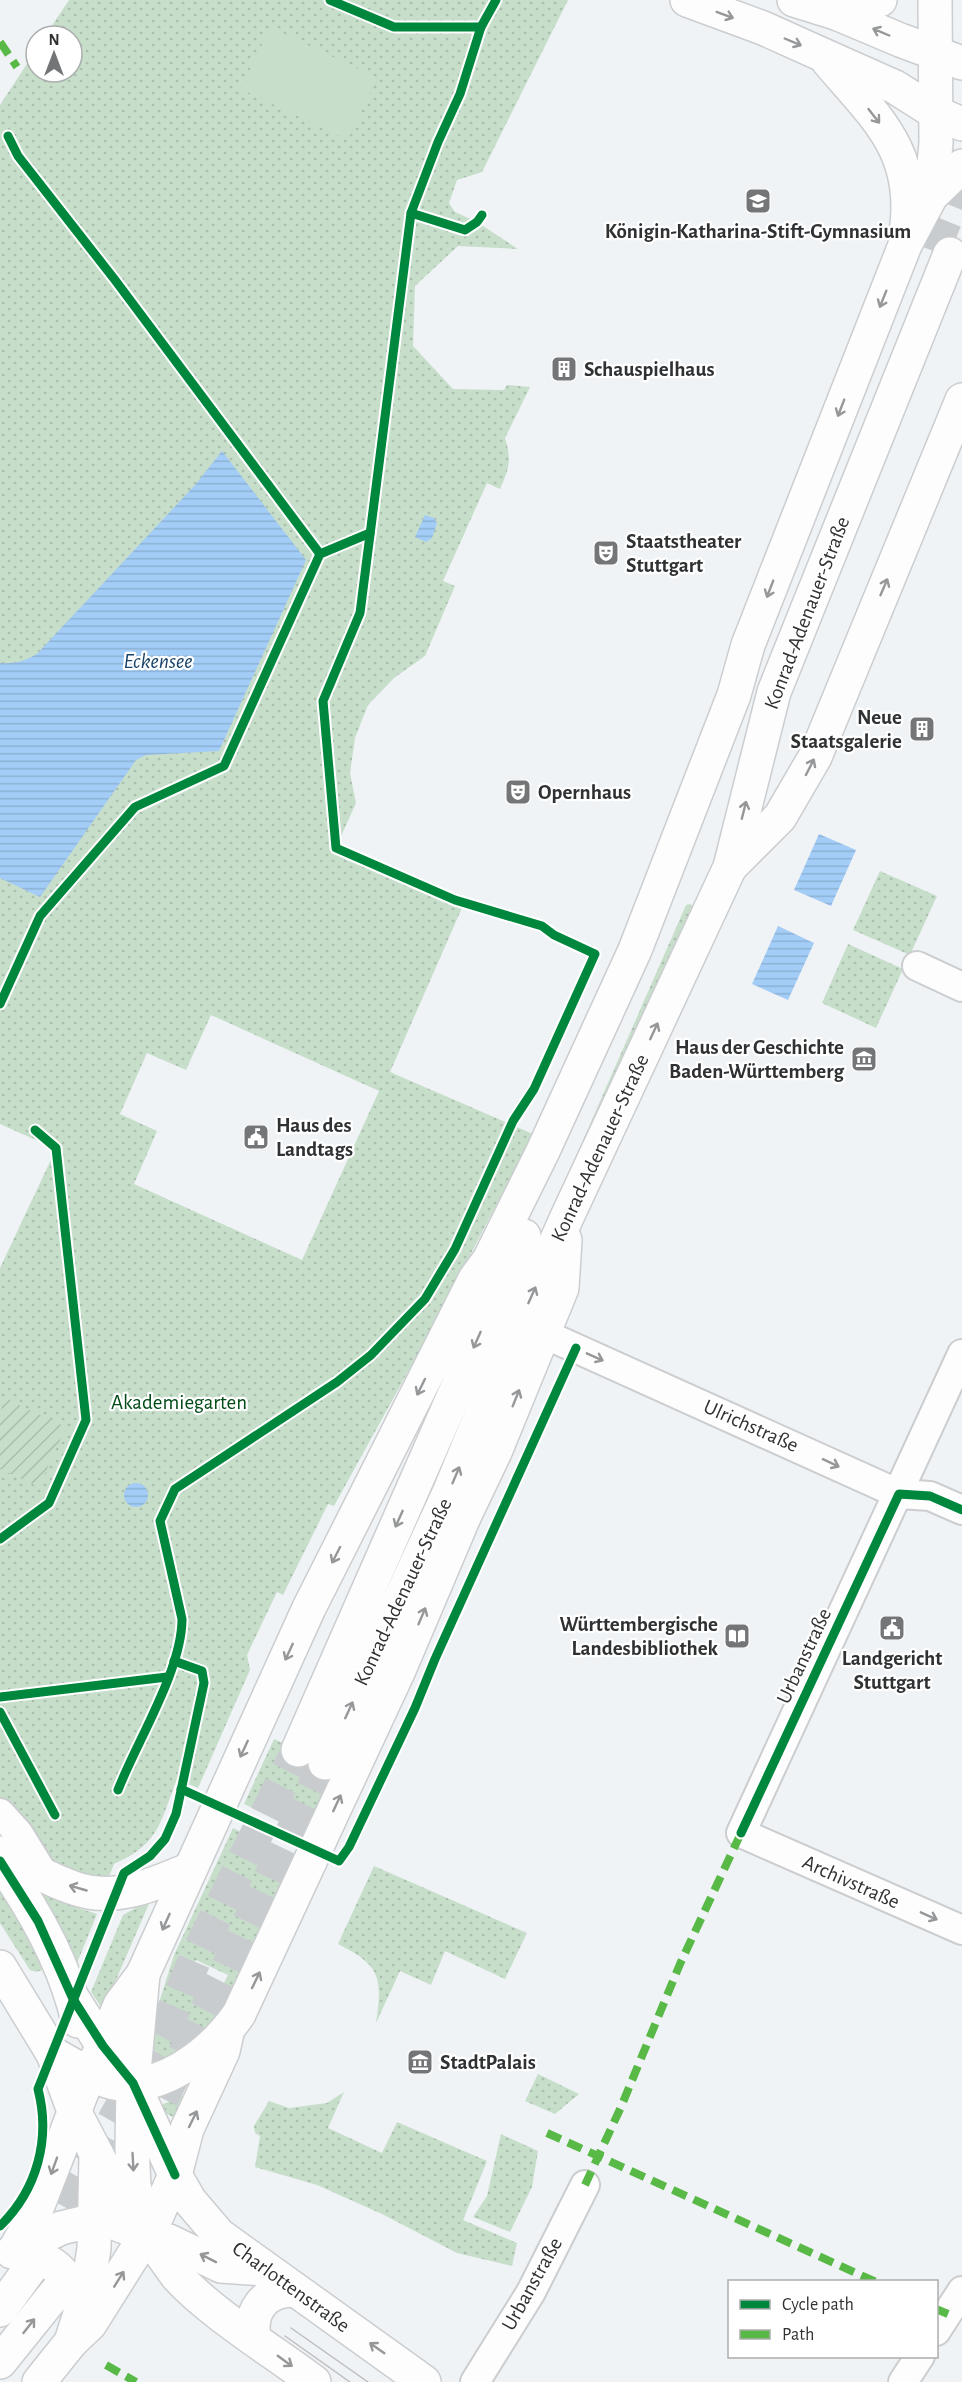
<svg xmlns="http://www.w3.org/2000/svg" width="962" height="2382" font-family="'Alegreya Sans',sans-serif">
<defs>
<pattern id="grass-dots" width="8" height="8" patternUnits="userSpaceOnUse" patternTransform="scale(1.5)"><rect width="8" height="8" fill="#c6deca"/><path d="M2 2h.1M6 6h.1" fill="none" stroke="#aabfae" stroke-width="1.8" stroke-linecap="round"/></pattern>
<pattern id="garden-furrows" width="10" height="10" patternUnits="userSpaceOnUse" patternTransform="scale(1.5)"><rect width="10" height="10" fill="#c6deca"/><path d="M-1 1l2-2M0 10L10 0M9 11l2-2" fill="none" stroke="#aabfae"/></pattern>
<pattern id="water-rules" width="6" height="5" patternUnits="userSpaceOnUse" patternTransform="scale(1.5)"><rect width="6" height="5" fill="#a3cdf7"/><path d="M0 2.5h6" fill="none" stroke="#8db0d4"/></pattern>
</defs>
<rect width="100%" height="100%" fill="#f0f3f6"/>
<g fill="url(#grass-dots)" fill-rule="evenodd">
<path d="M69,0H568L482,172L457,180L449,203L455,212L477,222L518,249L458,246L415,286L413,346L453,389L504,390L507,385L530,387L505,438C512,460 509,469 500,489L487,483L443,581L455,586L425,656L394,678L368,705L355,738L350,773L356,803L334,852L345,857L347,861L352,850L465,901L390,1072L533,1134L436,1321L334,1506L328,1504L283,1595L277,1592L247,1655L250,1670L198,1788L177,1779C160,1822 160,1844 114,1864L108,1879C58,1882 29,1836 0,1803V1268L56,1149L0,1124V105L36,50V72H72V36H45ZM211,1015L379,1091L302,1260L134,1184L157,1131L120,1114L147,1053L186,1070Z"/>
<path d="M880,871L937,896L910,955L853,930Z"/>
<path d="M690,904L695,907L555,1204L686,905Z"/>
<path d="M848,944L903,969L876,1028L822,1003Z"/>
<path d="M274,1739L342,1771L313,1837L244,1804Z"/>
<path d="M233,1828L304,1862L236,2009L170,2059L157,2055L150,2042L158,2006L174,1955ZM196,1960L228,1975L220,1991C204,1996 195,1990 189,1975Z"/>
<path d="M374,1866L527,1933L505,1979L445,1951L431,1985L400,1971L376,2023C383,1977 380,1965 338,1944Z"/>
<path d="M0,1883L45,1969L36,1972L30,1970L0,1923Z"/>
<path d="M34,1888L63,1903L97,1914L77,1963Z"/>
<path d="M151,1899L103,2010L91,1992L123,1915Z"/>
<path d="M538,2074L579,2094L555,2114L525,2101Z"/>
<path d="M195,2091L183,2122L167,2114L158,2106Z"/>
<path d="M344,2092L328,2128L382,2153L397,2122L487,2161L463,2220L517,2243L512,2266L457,2253L382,2214L317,2185L255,2167L260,2136L255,2133L254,2126L269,2101L289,2108L327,2103Z"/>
<path d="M501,2134L538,2151L532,2187L510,2232L473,2217L487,2196Z"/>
</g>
<path fill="url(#garden-furrows)" d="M6,1399L66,1427L39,1487L0,1469V1412Z"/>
<path fill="#c6deca" d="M270,27L377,78L348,140L241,89Z"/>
<g fill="url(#water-rules)">
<path d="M222,451L306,560L219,751L146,755L136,760L40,897L0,878V663C15,664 25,661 37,654L196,484Z"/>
<path d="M425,515L434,518L437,523L432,538L426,542L415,537Z"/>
<path d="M819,834L856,850L831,906L794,890Z"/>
<path d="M778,926L814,943L788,1000L752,984Z"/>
<circle cx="136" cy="1495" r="12"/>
</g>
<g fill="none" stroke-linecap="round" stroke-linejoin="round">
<g stroke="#c9cccf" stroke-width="33" stroke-dasharray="33 16" stroke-linecap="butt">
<path d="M933,251L962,180"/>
<path d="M140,2142L222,1979L325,1763"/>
<path d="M41,2250L167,2025L195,1959L298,1750"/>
</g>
<g stroke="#cbcdcf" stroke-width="32">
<g id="minor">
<path d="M917,966L962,987"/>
<path d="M542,1333L899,1494L930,1496L962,1510"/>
<path d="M962,1354L741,1833L962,1930"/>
<path d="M0,1813L19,1834L43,1873"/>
<path d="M936,2331L962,2291"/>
<path d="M475,2382L531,2292L585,2185"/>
<path d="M903,2382L920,2356"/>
</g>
</g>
<g stroke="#cbcdcf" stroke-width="36">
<g id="major">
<path d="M687,0L763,28L823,55L895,87L936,113L962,124"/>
<path d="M794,0L836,13L900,40L962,63"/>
<path d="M836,13L880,0"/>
<path d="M828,61C876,118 918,151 906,233"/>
<path d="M931,196L936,143L935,0"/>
<path d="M730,867L780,817L815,757L962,400"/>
<path d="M298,1750L524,1236"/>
<path d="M325,1763L449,1493L509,1347L567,1217L730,867L774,692L950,254"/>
<path d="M0,1853C26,1866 53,1882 80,1890C117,1901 155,1884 188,1870"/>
<path d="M0,1861C34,1909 65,1964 78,2021"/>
<path d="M0,1967L53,2054L74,2111L116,2191L177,2276C212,2314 271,2350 314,2382"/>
<path d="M143,1974L133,2083L132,2148L134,2186L143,2217"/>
<path d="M73,1999L103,2046L133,2083L175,2175L190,2201L219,2235L424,2382"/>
<path d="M53,2054C70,2063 88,2075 107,2081C157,2097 212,2053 239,2014L399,1670L464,1517L495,1452L562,1288L565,1240"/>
<path d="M14,2251L34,2216L89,2074L103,2046L120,2005L143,1974L309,1608L475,1279L489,1260L543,1151L635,950L734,695L748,645L905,245L931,196L962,166"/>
<path d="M14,2251C58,2261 64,2268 81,2309"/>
<path d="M12,2252L61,2228L95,2220L114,2223L148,2236L169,2241L221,2266L263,2269"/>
<path d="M0,2310L32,2266"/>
<path d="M254,2338C249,2310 265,2290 294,2290"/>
<path d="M71,2342L88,2288L94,2248L96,2155"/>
<path d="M0,2362L58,2290"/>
<path d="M39,2382L71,2342L90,2324L134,2254L148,2236L175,2175L187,2129L223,2051L227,2033"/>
</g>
</g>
<use href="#minor" stroke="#fdfdfe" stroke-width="28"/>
<use href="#major" stroke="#fdfdfe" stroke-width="33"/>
<g stroke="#bebec0" stroke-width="1.5">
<path d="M291,2328L368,2382"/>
<path d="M285,2336L350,2382"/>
</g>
<g stroke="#58b947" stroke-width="8" stroke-dasharray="15 8" stroke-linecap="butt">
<path d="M0,42L17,67"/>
<path d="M547,2133L876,2282"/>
<path d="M585,2185L621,2107L680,1964L741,1833"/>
<path d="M936,2309L948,2314"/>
<path d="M106,2365L136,2382"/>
</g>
<g stroke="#fff" stroke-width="13">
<g id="cycleway">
<path d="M330,0L394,27H481"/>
<path d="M8,136L18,156L115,280L320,554"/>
<path d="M411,213L465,230L477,222L482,215"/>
<path d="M0,1004L40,916L135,807L224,766L320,554L370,533"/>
<path d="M0,1539L49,1503L86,1420L56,1148L35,1130"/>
<path d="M0,1697L167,1677"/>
<path d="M0,1712L55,1815"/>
<path d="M181,1789L339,1861L349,1847L415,1708L435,1659L576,1348"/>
<path d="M118,1790C137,1741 182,1670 182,1619L160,1521L175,1489L337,1382L371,1355L425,1299L455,1249L513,1121L534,1089L595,954L554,935L542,926L455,900L336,848L323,701L360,613L411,213L438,142L460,94L481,27L496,0"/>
<path d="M741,1833L899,1494L930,1496L962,1510"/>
<path d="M0,1861L38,1921L73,1999L103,2046L133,2083L175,2175"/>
<path d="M0,2226C37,2190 51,2139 38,2089L124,1873L150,1856L165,1839L176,1814L204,1683L202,1671L174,1661"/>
</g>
</g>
<use href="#cycleway" stroke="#00873e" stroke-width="9"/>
</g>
<defs><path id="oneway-shaft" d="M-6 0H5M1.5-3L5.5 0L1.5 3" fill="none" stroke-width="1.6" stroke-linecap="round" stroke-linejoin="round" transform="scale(1.5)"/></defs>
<g stroke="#969798">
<use href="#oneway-shaft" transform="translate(725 15) rotate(20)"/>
<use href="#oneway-shaft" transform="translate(881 32) rotate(-157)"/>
<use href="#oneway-shaft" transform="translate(793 42) rotate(23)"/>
<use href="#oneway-shaft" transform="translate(874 116) rotate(52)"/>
<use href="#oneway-shaft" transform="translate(883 299) rotate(112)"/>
<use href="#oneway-shaft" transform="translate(841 408) rotate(111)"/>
<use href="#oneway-shaft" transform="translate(884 587) rotate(-67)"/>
<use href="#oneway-shaft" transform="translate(770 589) rotate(111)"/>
<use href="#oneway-shaft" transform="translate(810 767) rotate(-63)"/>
<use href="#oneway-shaft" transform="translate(744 810) rotate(-76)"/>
<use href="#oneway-shaft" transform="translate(654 1031) rotate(-65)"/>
<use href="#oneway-shaft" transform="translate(532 1295) rotate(-66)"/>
<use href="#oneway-shaft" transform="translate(477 1340) rotate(114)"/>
<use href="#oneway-shaft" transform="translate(595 1357) rotate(24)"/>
<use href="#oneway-shaft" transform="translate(421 1387) rotate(116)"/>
<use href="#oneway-shaft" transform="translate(516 1398) rotate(-68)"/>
<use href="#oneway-shaft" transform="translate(831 1463) rotate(25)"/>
<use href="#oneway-shaft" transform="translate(456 1475) rotate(-67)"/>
<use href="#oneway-shaft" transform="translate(399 1519) rotate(114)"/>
<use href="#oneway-shaft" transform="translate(336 1555) rotate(117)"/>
<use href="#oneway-shaft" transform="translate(422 1616) rotate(-67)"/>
<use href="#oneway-shaft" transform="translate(289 1652) rotate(115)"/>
<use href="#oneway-shaft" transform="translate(349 1710) rotate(-65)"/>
<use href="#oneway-shaft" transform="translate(244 1749) rotate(115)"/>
<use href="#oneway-shaft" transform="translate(337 1803) rotate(-65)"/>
<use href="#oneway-shaft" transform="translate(78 1888) rotate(-164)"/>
<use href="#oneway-shaft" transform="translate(929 1916) rotate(24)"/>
<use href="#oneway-shaft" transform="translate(166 1922) rotate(114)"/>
<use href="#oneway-shaft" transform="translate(256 1980) rotate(-64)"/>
<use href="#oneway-shaft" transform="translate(193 2119) rotate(-64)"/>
<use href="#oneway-shaft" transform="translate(133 2162) rotate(87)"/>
<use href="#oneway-shaft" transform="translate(54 2166) rotate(110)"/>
<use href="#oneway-shaft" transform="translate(208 2258) rotate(-153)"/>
<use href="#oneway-shaft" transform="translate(119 2279) rotate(-58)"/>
<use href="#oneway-shaft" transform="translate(29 2326) rotate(-52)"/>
<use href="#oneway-shaft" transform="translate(377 2348) rotate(-145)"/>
<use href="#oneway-shaft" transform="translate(285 2361) rotate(36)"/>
</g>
<defs>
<g id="school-square" transform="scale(1.35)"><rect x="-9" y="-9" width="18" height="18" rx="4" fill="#737577" stroke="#fff"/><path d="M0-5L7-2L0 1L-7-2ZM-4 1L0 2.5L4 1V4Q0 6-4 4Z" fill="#fff"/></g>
<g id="building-square" transform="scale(1.35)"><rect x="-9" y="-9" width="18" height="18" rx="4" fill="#737577" stroke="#fff"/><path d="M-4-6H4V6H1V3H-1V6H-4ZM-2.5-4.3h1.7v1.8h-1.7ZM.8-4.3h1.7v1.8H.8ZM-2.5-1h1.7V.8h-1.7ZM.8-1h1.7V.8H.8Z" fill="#fff"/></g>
<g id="theatre-square" transform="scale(1.35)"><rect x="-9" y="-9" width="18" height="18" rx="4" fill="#737577" stroke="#fff"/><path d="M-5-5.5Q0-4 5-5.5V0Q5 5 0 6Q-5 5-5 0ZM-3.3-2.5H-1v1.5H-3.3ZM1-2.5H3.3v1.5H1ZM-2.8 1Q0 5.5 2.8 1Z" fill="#fff"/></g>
<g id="museum-square" transform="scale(1.35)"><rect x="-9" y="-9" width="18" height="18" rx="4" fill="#737577" stroke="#fff"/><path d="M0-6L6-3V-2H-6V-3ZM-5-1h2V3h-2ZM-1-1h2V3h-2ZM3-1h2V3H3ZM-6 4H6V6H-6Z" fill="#fff"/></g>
<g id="civic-square" transform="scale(1.35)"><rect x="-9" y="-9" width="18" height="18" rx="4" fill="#737577" stroke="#fff"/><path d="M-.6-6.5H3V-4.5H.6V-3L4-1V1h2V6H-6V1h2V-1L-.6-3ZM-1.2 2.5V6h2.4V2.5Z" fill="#fff"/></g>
<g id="library-square" transform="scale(1.35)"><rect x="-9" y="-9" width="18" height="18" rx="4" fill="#737577" stroke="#fff"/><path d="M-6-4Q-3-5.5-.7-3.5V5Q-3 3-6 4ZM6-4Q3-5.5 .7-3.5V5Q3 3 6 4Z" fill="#fff"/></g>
</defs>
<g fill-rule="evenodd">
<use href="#school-square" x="758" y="201"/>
<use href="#building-square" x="564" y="369"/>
<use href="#theatre-square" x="606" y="553"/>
<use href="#building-square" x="922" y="729"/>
<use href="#theatre-square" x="518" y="792"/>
<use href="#museum-square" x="864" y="1059"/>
<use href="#civic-square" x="256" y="1137"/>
<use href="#civic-square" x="892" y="1628"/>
<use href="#library-square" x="737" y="1636"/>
<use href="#museum-square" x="420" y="2062"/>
</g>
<g text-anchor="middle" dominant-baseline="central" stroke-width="4.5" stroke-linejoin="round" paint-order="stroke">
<g font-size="21" font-weight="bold" fill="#2f3133" stroke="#fff" text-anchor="start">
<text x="758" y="231" text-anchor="middle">Königin-Katharina-Stift-Gymnasium</text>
<text x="584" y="369">Schauspielhaus</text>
<text x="626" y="541">Staatstheater<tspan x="626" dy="24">Stuttgart</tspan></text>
<text x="902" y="717" text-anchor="end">Neue<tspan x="902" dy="24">Staatsgalerie</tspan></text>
<text x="538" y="792">Opernhaus</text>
<text x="844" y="1047" text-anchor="end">Haus der Geschichte<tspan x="844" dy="24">Baden-Württemberg</tspan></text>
<text x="276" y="1125">Haus des<tspan x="276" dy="24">Landtags</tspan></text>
<text x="718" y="1624" text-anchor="end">Württembergische<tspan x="718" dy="24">Landesbibliothek</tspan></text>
<text x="892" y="1658" text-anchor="middle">Landgericht<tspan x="892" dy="24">Stuttgart</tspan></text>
<text x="440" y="2062">StadtPalais</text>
</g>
<g font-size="21" fill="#2f3133" stroke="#fff">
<text transform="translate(807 613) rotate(-69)">Konrad-Adenauer-Straße</text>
<text transform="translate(600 1148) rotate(-65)">Konrad-Adenauer-Straße</text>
<text transform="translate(751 1426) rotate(24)">Ulrichstraße</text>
<text transform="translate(403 1592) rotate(-65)">Konrad-Adenauer-Straße</text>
<text transform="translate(804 1656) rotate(-65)">Urbanstraße</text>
<text transform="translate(851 1882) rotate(24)">Archivstraße</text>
<text transform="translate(532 2284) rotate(-61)">Urbanstraße</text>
<text transform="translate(291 2287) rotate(36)">Charlottenstraße</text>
</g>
<g font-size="21" fill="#014b16" stroke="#fff">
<text x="179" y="1402">Akademiegarten</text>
</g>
<g font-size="22" font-style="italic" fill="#1a446a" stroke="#fff">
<text x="158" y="661">Eckensee</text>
</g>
</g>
<rect x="728" y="2280" width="210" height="78" fill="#ffffff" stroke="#acadad" stroke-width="1.5"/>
<rect x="740" y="2300" width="30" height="9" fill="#00873e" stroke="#acadad" stroke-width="1.5"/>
<text x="782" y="2310" font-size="18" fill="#2f3133">Cycle path</text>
<rect x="740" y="2330" width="30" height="9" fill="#58b947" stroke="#acadad" stroke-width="1.5"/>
<text x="782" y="2340" font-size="18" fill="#2f3133">Path</text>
<g transform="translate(54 54)"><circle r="28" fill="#ffffff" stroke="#acadad" stroke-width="1.5"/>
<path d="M0-4.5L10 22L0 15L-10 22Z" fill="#737577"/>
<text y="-9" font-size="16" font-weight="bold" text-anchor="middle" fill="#2f3133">N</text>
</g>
</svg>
